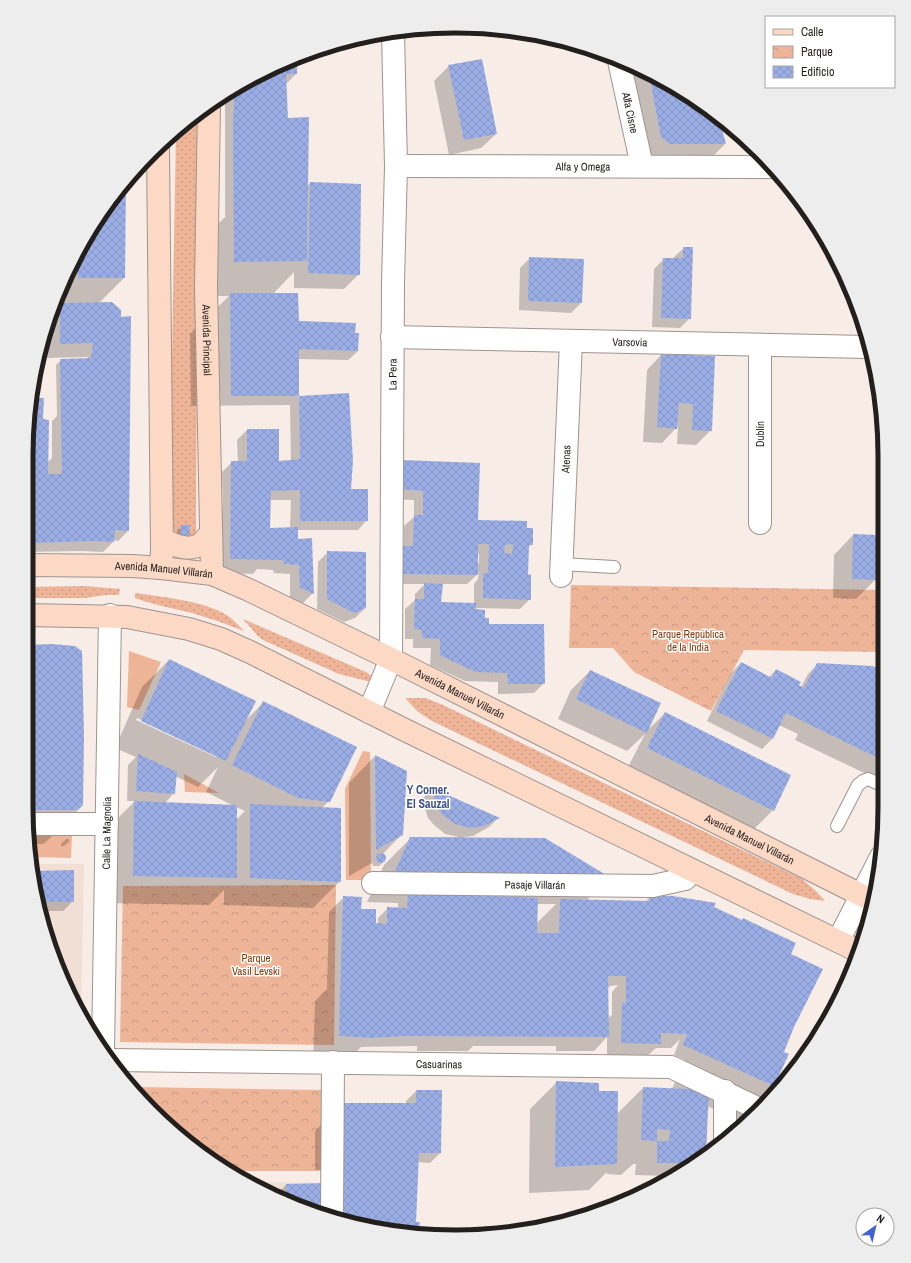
<svg xmlns="http://www.w3.org/2000/svg" width="911" height="1263" font-family="'Archivo Narrow',sans-serif">
<defs>
<pattern id="grass-dots" width="8" height="8" patternUnits="userSpaceOnUse"><rect width="8" height="8" fill="#eeb497"/><path d="M2 2h.1M6 6h.1" fill="none" stroke="#cc9a82" stroke-width="1.8" stroke-linecap="round"/></pattern>
<pattern id="park-crowns" width="20" height="18" patternUnits="userSpaceOnUse"><rect width="20" height="18" fill="#eeb497"/><path d="M2 6a3 3 0 1 1 6 0M12 15a3 3 0 1 1 6 0" fill="none" stroke="#cc9a82"/></pattern>
<pattern id="building-cross-hatch" width="8" height="8" patternUnits="userSpaceOnUse"><rect width="8" height="8" fill="#9aaee5"/><path d="M0 0l8 8M0 8l8-8" fill="none" stroke="#8495c4"/></pattern>
</defs>
<rect width="100%" height="100%" fill="#f7ece6"/>
<g fill="#f1ded5">
<path d="M33,864H84L81,1014L59,972L41,919Z"/>
<path d="M249,1182L327,1183V1213L266,1193Z"/>
</g>
<g fill="url(#grass-dots)">
<path d="M198,113L196,538L178,544L169,527L176,132Z"/>
<path d="M85,586L120,589L119,595H106L85,598H26V587Z"/>
<path d="M135,593C163,597 206,601 228,616C234,620 239,626 244,631C227,624 209,618 192,613C172,608 154,605 135,598Z"/>
<path d="M243,619L366,672L373,677L371,682L339,674L263,640L258,636Z"/>
<path d="M405,698H425L441,704L802,879L815,890L825,901L810,899L793,894L432,721L417,711Z"/>
</g>
<g fill="url(#park-crowns)">
<path d="M571,585L883,590V652L744,650L711,711L634,672L613,648H569Z"/>
<path d="M336,885L334,1045L120,1042L123,886Z"/>
<path d="M135,1087L325,1090L323,1171H233L172,1130Z"/>
</g>
<g fill="#eeb497">
<path d="M129,651L161,662L139,710L127,707Z"/>
<path d="M363,751L370,752L371,880H346L345,789Z"/>
<path d="M184,774L219,793L185,792Z"/>
<path d="M30,835L72,836L71,858L33,857Z"/>
</g>
<g fill="#0003" fill-rule="evenodd">
<path d="M449,66L496,134L481,148L449,155L434,81Z"/>
<path d="M265,70L296,74L286,84L287,119L307,187L310,183L359,274L344,289L294,288V272L273,294L298,323L354,334L358,351L348,360L298,359V397L348,394L350,490L367,520L358,530H297V540L311,539L312,594L303,603L290,598V574L274,573L273,570L257,569L253,574L216,573L221,535L223,502L222,472L232,462H238L237,440L247,430L278,462L291,461L290,405L191,406L190,334L229,296H200V242L226,216H225V96ZM270,500H291L290,528L269,529Z"/>
<path d="M641,70L670,83L718,118L725,144L710,159L655,158L646,152L633,78Z"/>
<path d="M125,182L124,278L99,303L128,531L118,541L113,540V542L103,552L82,551L26,552V455L33,399H43L42,420L47,463L52,458V421L57,416L56,365L61,360H87L88,357L46,358V329L51,314L53,312H52L59,291L98,217Z"/>
<path d="M684,248L690,318L680,328L652,327L654,269L664,259H674V257Z"/>
<path d="M530,258L583,260L581,303L571,313L519,310L520,268Z"/>
<path d="M661,355L711,430L696,445L677,444L678,426L662,443L643,442L647,370Z"/>
<path d="M391,471L477,521L526,529L532,544L528,548L527,576L530,599L520,609L475,608V610L544,683L534,693L498,694V682L465,681L430,665L431,648H413V639H405V609L415,600V594L425,584H391L404,547V526L414,517V500L391,499ZM477,554H479V564L477,563ZM479,573L478,579L474,584V604L440,603L442,584H467Z"/>
<path d="M182,526H189L176,544L177,531Z"/>
<path d="M853,535L876,579L856,599L833,598L834,555Z"/>
<path d="M328,552L365,608L355,618L344,622L317,609L318,562Z"/>
<path d="M169,660L246,720L264,702L329,801L322,808L340,881L313,908L224,905V890L209,905L107,903V829L135,801H127L128,765L136,757L115,748L142,687ZM137,718L216,755V757L136,720ZM218,767L206,792L234,806L165,803L174,793L175,776L198,787ZM236,807L245,811L236,820Z"/>
<path d="M741,663L769,677L776,670L801,687L808,674L818,664L873,667L883,672L884,775L879,780L795,740L798,734L779,725L772,739L762,749L707,721L731,673Z"/>
<path d="M590,671L647,731L665,713L773,810L754,829L628,767L645,734L627,751L558,719L571,690Z"/>
<path d="M375,756L402,834L382,855L385,857L384,861L379,866H373L372,863L349,876V783Z"/>
<path d="M432,790L498,818L489,827L473,836L464,837V838L609,878L587,900L645,902L651,896L711,911L790,954L793,1027L783,1051L773,1086L739,1120L707,1106L705,1155L668,1176L635,1175L636,1164H633L621,1175L607,1174V1172L589,1190L529,1193L530,1109L557,1082L598,1092L617,1114L643,1088L672,1089L685,1060L674,1055L680,1039L671,1048H656L645,1058L607,1057V1037L594,1051H556V1046H473L468,1051H417V1046L361,1047L344,1064L313,1063L315,1001L327,989L329,912L344,897L360,910L375,924H378V918L388,908H398V903L367,902L384,865L411,838L459,837L445,834L434,825L428,818L422,799ZM537,904H556L537,923ZM618,985L612,992V1015L608,1018V988L610,986Z"/>
<path d="M26,808H80L45,843L42,844H31Z"/>
<path d="M66,839H69V842L64,846H61V844Z"/>
<path d="M34,872L73,901L63,911H40Z"/>
<path d="M416,1091L440,1153L430,1163L418,1162L415,1223H418V1233L372,1229L277,1196L276,1194L286,1185L326,1184L332,1170H315V1131L342,1104H406V1101Z"/>
</g>
<g fill="url(#building-cross-hatch)" fill-rule="evenodd">
<path d="M297,58V74H286L288,118L309,117L307,261L234,262L233,120L235,89L265,70Z"/>
<path d="M482,59L497,134L464,140L448,65Z"/>
<path d="M649,74L670,83L719,118L726,144H670L661,137Z"/>
<path d="M126,181L125,278H78V255L98,217Z"/>
<path d="M310,182L361,184L360,275L308,273Z"/>
<path d="M683,247H693L691,319L661,318L663,258H683Z"/>
<path d="M529,257L584,259L582,303L528,301Z"/>
<path d="M230,293H298L299,321L356,323L355,333H359L358,351L299,349V396H231Z"/>
<path d="M112,302L121,310V317L131,316L129,531L115,530L114,542L92,541L31,543V520H26V455L34,398H44L43,419L49,420L48,474H62L60,359L91,358L93,343L60,344V303Z"/>
<path d="M661,354L715,356L712,431L692,430L693,404L679,403L677,429L657,427Z"/>
<path d="M349,393L353,461L351,489H368V521H300V490L271,491L270,528L298,527V539L312,538L314,594L300,588L299,565L284,564L283,560L230,559L231,461H247V429H279V461L300,459L299,396Z"/>
<path d="M401,460L480,463L478,520L527,521V528H533V545H529L528,575L531,574V600L483,598V573H488L489,544H478V575L401,574V546H413L414,515H423V491L400,489ZM513,544L512,554L504,553L505,545Z"/>
<path d="M181,525H190L189,540L180,539Z"/>
<path d="M853,534L877,535V580L852,579Z"/>
<path d="M327,551L366,552V608L354,613L327,599Z"/>
<path d="M424,583L443,584L441,602L476,603V609L485,610V618H489V624H544L545,684H508L507,673L475,672L440,655V639L422,638V630L414,629L415,599H424Z"/>
<path d="M52,644L75,646L82,651L84,736L83,805L80,808L77,810H26V645Z"/>
<path d="M169,659L256,701L226,761L141,721Z"/>
<path d="M741,662L772,678L776,669L801,682L799,685L804,688L817,663L873,666L883,671L884,761L786,713L773,739L716,711Z"/>
<path d="M590,670L661,703L647,733L576,699Z"/>
<path d="M263,701L357,747L330,802L298,798L232,765Z"/>
<path d="M665,712L791,775L774,811L647,748Z"/>
<path d="M138,754L177,772L175,794L136,791Z"/>
<path d="M375,755L407,771L403,835L376,850Z"/>
<path d="M432,788L500,818L484,826L470,828L455,824L443,815L437,808Z"/>
<path d="M134,801L237,805V878L133,876Z"/>
<path d="M250,804L341,808V882L250,878Z"/>
<path d="M410,837L545,838L611,878L393,876Z"/>
<circle cx="381" cy="858" r="5"/>
<path d="M74,870V902H38L34,871Z"/>
<path d="M408,892L538,898L537,933H559L560,899L650,901V895L673,896L716,903L714,907L742,920L743,918L796,943L791,954L823,969L794,1027L784,1052L789,1054L774,1086L683,1045L687,1034L661,1033V1044L621,1043L622,1003H626V976H608L609,1037L405,1036L371,1038L339,1036L343,896L362,897L361,909H376V923L387,924V907L407,908Z"/>
<path d="M556,1081L599,1083V1091H618L617,1164L555,1167Z"/>
<path d="M643,1087L709,1090L706,1154L691,1163H657V1141H669L670,1130L657,1129V1141L641,1140Z"/>
<path d="M416,1090H442L441,1153H419L416,1222H420L419,1233L372,1229L342,1219V1103H416Z"/>
<path d="M327,1183V1213L286,1200V1184Z"/>
</g>
<g fill="none" stroke-linecap="round" stroke-linejoin="round">
<g stroke="#9e948f" stroke-width="14">
<g id="lane">
<path d="M561,564L614,567"/>
<path d="M837,826L858,785L863,781L868,779L884,786"/>
</g>
</g>
<g stroke="#9e948f" stroke-width="24">
<g id="street">
<path id="s1" d="M619,61L642,166"/>
<path id="s2" d="M396,166L770,167"/>
<path id="s3" d="M392,337L867,347"/>
<path d="M760,523V345"/>
<path id="s4" d="M561,576L571,341"/>
<path id="s5" d="M369,712L391,659L393,283L396,166L393,33"/>
<path d="M28,824H107"/>
<path id="s6" d="M373,883L653,886L685,879L693,871"/>
<path d="M838,941L881,857"/>
<path id="s7" d="M103,1051L110,615"/>
<path id="s8" d="M110,1060L671,1067L759,1109"/>
<path d="M725,1091V1140"/>
<path d="M332,1215L333,1062"/>
</g>
</g>
<g stroke="#9e948f" stroke-width="24">
<g id="secondary">
<path id="s9" d="M209,105L206,287L212,574"/>
<path d="M158,148L162,550L161,568"/>
<path d="M162,539C173,545 190,553 202,543C205,540 208,536 211,533"/>
<path id="s10" d="M26,565L132,566L161,568L212,574L249,590L391,659L873,901"/>
<path d="M26,615L127,617L189,629L221,639L250,652L405,730L858,951"/>
</g>
</g>
<use href="#lane" stroke="#fff" stroke-width="12"/>
<use href="#street" stroke="#fff" stroke-width="22"/>
<use href="#secondary" stroke="#fbd9c5" stroke-width="22"/>
</g>
<g text-anchor="middle" dominant-baseline="central" stroke-width="3" stroke-linejoin="round" paint-order="stroke">
<g font-size="11" fill="#231f1d" stroke="#fff">
<text stroke="none"><textPath href="#s1" startOffset="53">Alfa Cisne</textPath></text>
<text stroke="none"><textPath href="#s2" startOffset="187">Alfa y Omega</textPath></text>
<text stroke="none"><textPath href="#s9" startOffset="235">Avenida Principal</textPath></text>
<text stroke="none"><textPath href="#s3" startOffset="238">Varsovia</textPath></text>
<text stroke="none"><textPath href="#s5" startOffset="342">La Pera</textPath></text>
<text transform="translate(760 434) rotate(-90)">Dublín</text>
<text stroke="none"><textPath href="#s4" startOffset="117">Atenas</textPath></text>
<text stroke="none"><textPath href="#s10" startOffset="138">Avenida Manuel Villarán</textPath></text>
<text stroke="none"><textPath href="#s10" startOffset="462">Avenida Manuel Villarán</textPath></text>
<text stroke="none"><textPath href="#s7" startOffset="218">Calle La Magnolia</textPath></text>
<text stroke="none"><textPath href="#s10" startOffset="786">Avenida Manuel Villarán</textPath></text>
<text stroke="none"><textPath href="#s6" startOffset="162">Pasaje Villarán</textPath></text>
<text stroke="none"><textPath href="#s8" startOffset="329">Casuarinas</textPath></text>
</g>
<g font-size="11" fill="#81390a" stroke="#fff">
<text x="688" y="634">Parque República<tspan x="688" dy="13">de la India</tspan></text>
<text x="256" y="958">Parque<tspan x="256" dy="13">Vasil Levski</tspan></text>
</g>
<g font-size="12" font-weight="bold" fill="#3e508c" stroke="#fff">
<text x="428" y="790">Y Comer.<tspan x="428" dy="14">El Sauzal</tspan></text>
</g>
</g>
<path d="M0 0H911V1263H0ZM455 33H456A422 422 0 0 1 878 455V808A422 422 0 0 1 456 1230H455A422 422 0 0 1 33 808V455A422 422 0 0 1 455 33Z" fill="#ededed" fill-rule="evenodd"/>
<path fill="none" stroke="#231f1d" stroke-width="5" d="M455 33H456A422 422 0 0 1 878 455V808A422 422 0 0 1 456 1230H455A422 422 0 0 1 33 808V455A422 422 0 0 1 455 33Z"/>
<rect x="765" y="16" width="130" height="72" fill="#ffffff" stroke="#a7a5a5"/>
<rect x="773" y="29" width="20" height="6" fill="#fbd9c5" stroke="#a7a5a5"/>
<text x="801" y="36" font-size="12" fill="#231f1d">Calle</text>
<rect x="773" y="46" width="20" height="12" fill="url(#park-crowns)" stroke="#a7a5a5"/>
<text x="801" y="56" font-size="12" fill="#231f1d">Parque</text>
<rect x="773" y="66" width="20" height="12" fill="url(#building-cross-hatch)" stroke="#a7a5a5"/>
<text x="801" y="76" font-size="12" fill="#231f1d">Edificio</text>
<g transform="translate(875 1227) rotate(34)"><circle r="19" fill="#ffffff" stroke="#a7a5a5"/>
<path d="M0-3L7 15L0 10L-7 15Z" fill="#4562d5"/>
<text y="-6" font-size="11" font-weight="bold" text-anchor="middle" fill="#231f1d">N</text>
</g>
</svg>
